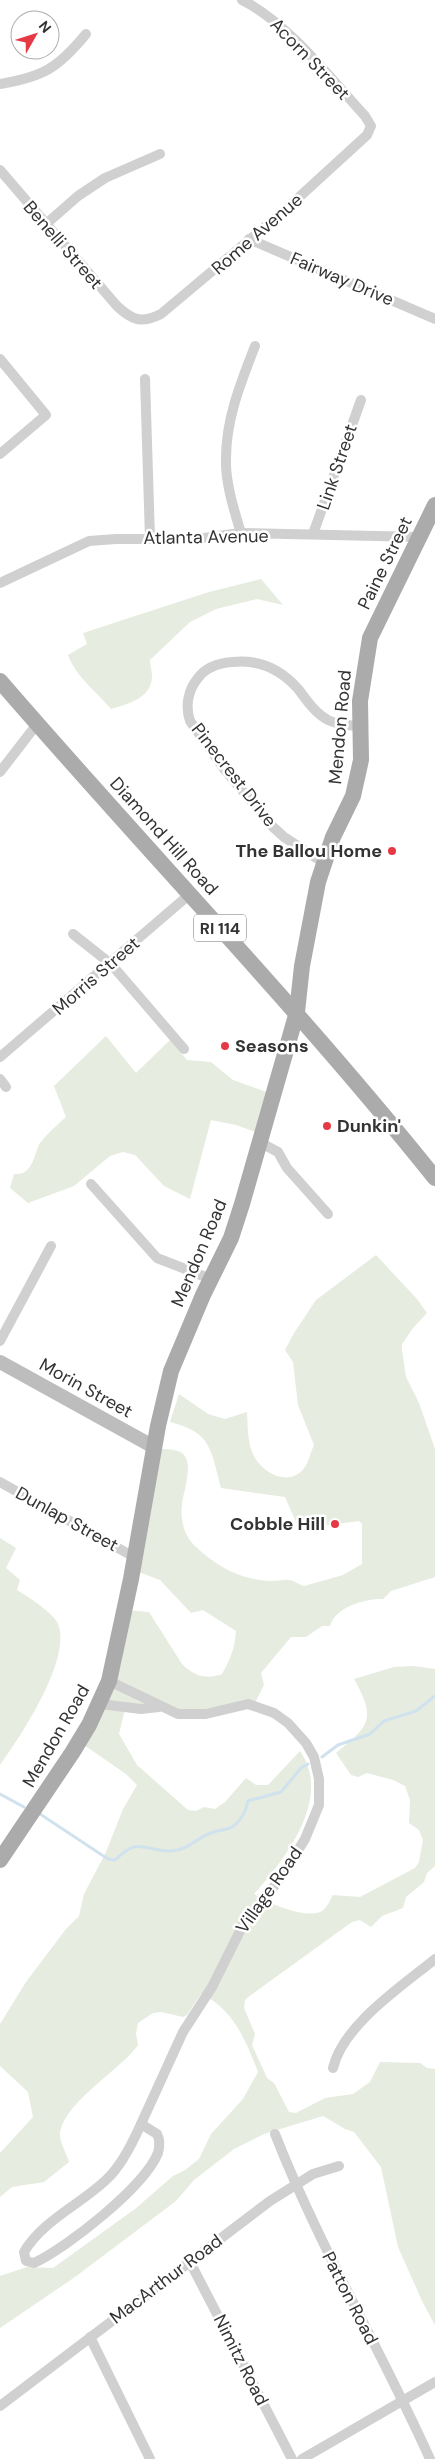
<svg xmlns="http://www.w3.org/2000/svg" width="435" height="2459" font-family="'DM Sans',sans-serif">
<rect width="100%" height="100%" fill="#fff"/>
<g fill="#e6ecdf">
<path d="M261,579L283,605L257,599L216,609L190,622L150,660C150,665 152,671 152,676C152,698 128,704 111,709C96,691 76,677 68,655L87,644L83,633L209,592Z"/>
<path d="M106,1036L136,1073L170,1040L187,1060L211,1062L233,1080L272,1094L258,1133L236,1125L211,1120L190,1199L164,1186L135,1155L123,1152L110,1156L74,1186L28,1203L10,1188L14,1174C34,1176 34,1152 40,1143C48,1133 57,1125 66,1117L54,1086Z"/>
<path d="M376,1255L417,1299L427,1313L413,1328L402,1344V1350L406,1377L419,1403L435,1449V1577L391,1591L383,1599C366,1598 335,1607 330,1626H322L306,1637H291L261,1673L264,1685L252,1709H125L119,1734L137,1765L188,1810L196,1811L204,1807L215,1809L225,1802L246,1778L256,1785H268L300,1751C333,1798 285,1859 254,1894C269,1903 305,1920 322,1911C327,1908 330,1900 333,1895L360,1897L415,1868L419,1862L423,1840L419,1830L409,1823L410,1800L405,1786L393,1780L367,1773L358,1777L351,1775L336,1753C369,1727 377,1719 354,1679L394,1667L413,1666L435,1669V1866L427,1873L424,1882L406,1897L403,1908L382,1916L371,1927L360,1920L352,1922L251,1995L245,2000L244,2008L255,2034L252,2045L267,2078L274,2083L289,2112L296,2113L325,2098L353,2094L370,2082L380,2062L420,2063L427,2068L435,2069V2325L423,2303L398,2247L381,2167L354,2132L345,2129L323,2116L264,2134L234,2149L194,2180L176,2201L75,2277L0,2328V2276L27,2267L53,2268L135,2209L173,2176L185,2170L199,2159L211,2134L243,2099L258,2072C246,2041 233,2008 201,1994L187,2015L183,2017L161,2012L153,2013L138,2023L136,2034L138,2045C121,2070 59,2105 60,2137C61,2144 67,2155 69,2162L44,2182L12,2187L0,2197V2153L33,2117L28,2092L0,2066V2024L26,1982L66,1929L79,1916L84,1894L106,1852L123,1809L137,1785L126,1774L81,1743L125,1610L149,1612L182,1664C194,1676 207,1680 222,1674C230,1660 235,1648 236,1631L203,1610L191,1613L160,1580L133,1570L155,1448C162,1449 171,1449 178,1451C197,1457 183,1492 182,1504C180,1519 184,1536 195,1546C217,1567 241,1580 271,1581C277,1581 284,1579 290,1580C295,1581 299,1585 304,1586L343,1575L362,1564V1524L359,1521L299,1529L285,1497L221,1488C211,1451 212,1432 170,1422L179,1394L208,1414L225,1419L247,1412C248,1428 247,1444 255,1458C265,1475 291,1487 305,1467C309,1461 311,1451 314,1445L298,1405L293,1362L285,1350L294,1333L316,1300Z"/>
<path d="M0,1538L16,1548L6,1568L20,1580L17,1590C27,1596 55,1614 58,1624C72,1659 21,1736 0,1765Z"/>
</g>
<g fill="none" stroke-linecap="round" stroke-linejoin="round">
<g stroke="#cfe2ee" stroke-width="3">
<path d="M322,1757L338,1745L370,1734L384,1721L416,1711L435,1696"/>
<path d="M0,1794L24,1807"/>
<path d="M40,1814L108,1859L115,1860C141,1835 142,1852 172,1851C189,1850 198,1836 214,1832C222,1829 228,1831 235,1825C242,1819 246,1810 248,1801L281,1792L301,1768L308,1764"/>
</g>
<g stroke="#d0d0d0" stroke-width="10">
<path d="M0,84C43,77 58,68 86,34"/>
<path d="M0,170L117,306C132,320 141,324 161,314L285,210L367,135L371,126L365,116C330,78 288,23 242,0"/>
<path d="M46,224L78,196L105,178L160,154"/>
<path d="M249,239L435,319"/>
<path d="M0,359L46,415L0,454"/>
<path d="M145,379L150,538"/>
<path d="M241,533C234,510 225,482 226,458C226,419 241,382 255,346"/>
<path d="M313,534L361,400"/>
<path d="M0,583L89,541L116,539H196L241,533L421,537"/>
<path d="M0,772L37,724"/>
<path d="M324,863L284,837L273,827L225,770L190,721C185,706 188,690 198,678C206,667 220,663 232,662C259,659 281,669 299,690C307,701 316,714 328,720C337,725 352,725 362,727"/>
<path d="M73,934L111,964L184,1049"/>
<path d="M0,1057L190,894"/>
<path d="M0,1079L6,1087"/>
<path d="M261,1143L278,1152L287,1168L328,1214"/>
<path d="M91,1184L157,1258L211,1279"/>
<path d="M0,1341L51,1246"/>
<path d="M0,1482L134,1557"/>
<path d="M109,1681L178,1714H206L248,1704L274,1713L288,1723L306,1743L314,1757L319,1779V1805L305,1839L280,1879L244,1923L212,1987L183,2032L141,2124"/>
<path d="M100,1704L141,1709L159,1707"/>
<path d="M333,2068C343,2025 402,1986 435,1959"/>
<path d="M141,2124L157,2134C160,2140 160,2146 158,2153C144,2187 68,2247 34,2263L26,2261L24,2252C43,2220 80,2205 107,2179C121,2166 133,2142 141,2124Z"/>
<path d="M275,2134C319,2246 381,2350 430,2459"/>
<path d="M190,2262L292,2459"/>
<path d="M90,2337L150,2459"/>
<path d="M0,2406L270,2201L313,2174L339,2166"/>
<path d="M302,2459L435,2382"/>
</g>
<path stroke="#bdbdbd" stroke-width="14" d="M0,1362L154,1447"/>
<g stroke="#ababab" stroke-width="16">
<path d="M0,681C144,848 297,1006 435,1178"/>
<path d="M0,1860L72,1753L89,1725L109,1681L131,1579L158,1426L171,1371L203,1295L231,1238L242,1204L297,1012L302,966L318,882L333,837L353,796L361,760L360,701L370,638L435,505"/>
</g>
</g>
<g fill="#e63946" stroke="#fff" stroke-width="2">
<circle cx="392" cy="851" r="5"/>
<circle cx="225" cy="1046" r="5"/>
<circle cx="327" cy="1126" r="5"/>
<circle cx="335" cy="1524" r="5"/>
</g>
<g text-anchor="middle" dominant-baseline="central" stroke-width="5" stroke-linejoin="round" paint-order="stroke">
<rect fill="#fff" stroke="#707070" stroke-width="1" x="194" y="914.5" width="52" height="27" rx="4"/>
<g font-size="16" font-weight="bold" fill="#333">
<text x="220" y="928">RI 114</text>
</g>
<g font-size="18" fill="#333" stroke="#fff">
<text transform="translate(310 59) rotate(46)">Acorn Street</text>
<text transform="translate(257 234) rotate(-41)">Rome Avenue</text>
<text transform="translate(63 245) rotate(49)">Benelli Street</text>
<text transform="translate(342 279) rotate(23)">Fairway Drive</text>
<text transform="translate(337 467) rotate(-71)">Link Street</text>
<text transform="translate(206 537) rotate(-1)">Atlanta Avenue</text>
<text transform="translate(385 563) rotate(-64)">Paine Street</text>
<text transform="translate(340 727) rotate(-85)">Mendon Road</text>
<text transform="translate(234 775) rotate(52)">Pinecrest Drive</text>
<text transform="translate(164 836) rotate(48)">Diamond Hill Road</text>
<text transform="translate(96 976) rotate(-41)">Morris Street</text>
<text transform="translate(199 1253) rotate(-67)">Mendon Road</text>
<text transform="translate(86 1388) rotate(29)">Morin Street</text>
<text transform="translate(67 1519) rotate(29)">Dunlap Street</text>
<text transform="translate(56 1736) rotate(-60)">Mendon Road</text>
<text transform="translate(269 1890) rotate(-55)">Village Road</text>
<text transform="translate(166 2279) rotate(-37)">MacArthur Road</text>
<text transform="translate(350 2298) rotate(63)">Patton Road</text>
<text transform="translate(241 2360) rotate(63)">Nimitz Road</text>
</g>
<g font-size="18" font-weight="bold" fill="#333" stroke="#fff" text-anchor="end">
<text x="382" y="851">The Ballou Home</text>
<text x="235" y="1046" text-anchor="start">Seasons</text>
<text x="337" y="1126" text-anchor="start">Dunkin'</text>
<text x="325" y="1524">Cobble Hill</text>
</g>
</g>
<g transform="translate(35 35) rotate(51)"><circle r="24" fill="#ffffff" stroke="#adadad"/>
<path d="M0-4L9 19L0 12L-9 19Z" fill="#e63946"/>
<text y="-8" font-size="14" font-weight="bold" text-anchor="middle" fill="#333333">N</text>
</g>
</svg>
